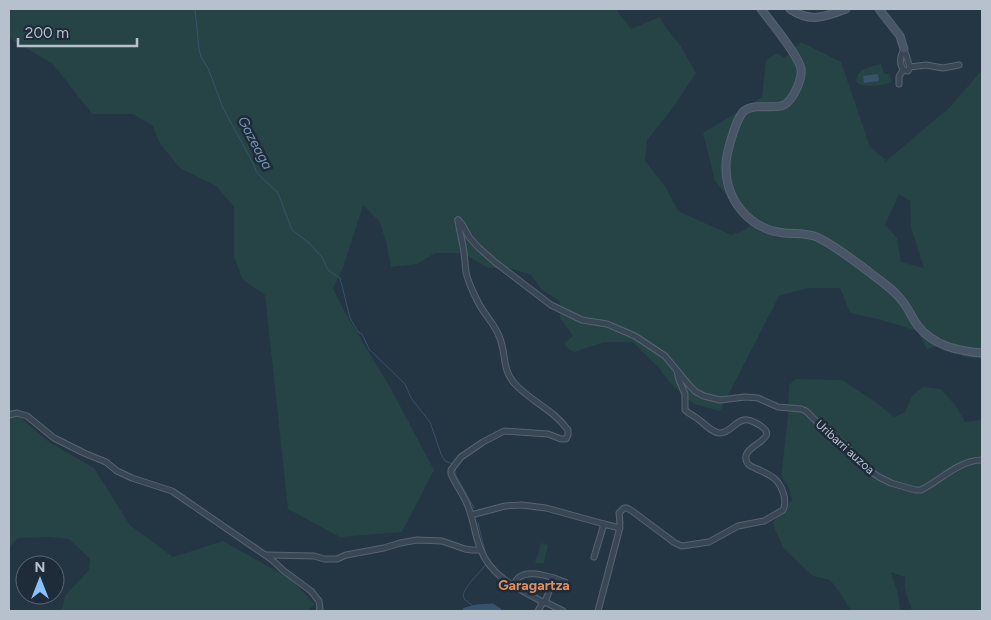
<svg xmlns="http://www.w3.org/2000/svg" width="991" height="620" font-family="Figtree,sans-serif">
<rect width="100%" height="100%" fill="#243544"/>
<g fill="#264445" fill-rule="evenodd">
<path d="M9,9H616L631,29L660,17L664,25L680,45L696,73L672,109L647,140L645,161L665,186L678,211L731,235L745,230L751,225L715,181L703,133L762,97L766,60L777,53L785,58L801,42L841,62L870,147L885,159V162L950,107L982,70V359L963,357L952,342L927,349L918,331L878,319L850,313L840,288H808L779,296L720,411L694,404L673,386L657,366L633,342H605L574,352L570,350L564,344L573,336L560,318V301L542,290L531,275L510,268H488L463,253H435L417,264L391,267L386,242L380,222L363,205L343,268L333,288L344,311L390,387L434,470L402,532L340,537L288,509L265,295L243,280L234,257V207L216,186L180,168L160,144L153,126L133,114H92L53,64L9,38ZM899,194L910,201L911,227L924,268L901,262L897,238L885,225Z"/>
<path d="M881,64L884,74H889L892,82C883,86 863,88 856,82C857,68 870,67 881,64Z"/>
<path d="M796,379L842,380L874,401L894,417L905,412L912,396L923,387L941,389L956,406L965,422L980,420L982,418V611H912L905,589V577L891,572L898,594L900,611H851L841,594L830,580L813,576L784,549L775,530L773,522L792,500L789,488L782,477V470L788,415L789,385Z"/>
<path d="M9,408L49,442L94,468L130,525L173,557L223,541L289,578L315,604L307,611H63L62,610L65,596L89,570L90,559L69,539L50,537L18,538L9,548Z"/>
<path d="M541,543L548,545L544,563H535Z"/>
</g>
<path fill="#37526c" d="M878,74L879,81L864,83L863,76Z"/>
<g fill="none" stroke-linecap="round" stroke-linejoin="round">
<g stroke="#37526c" stroke-width="1">
<path d="M195,9L199,49L201,57L208,68L223,108L254,165L257,173L278,193L292,230L309,243L322,257L328,270L332,273L340,278L350,318L358,332L362,334L369,349L405,384L411,398L430,422L441,454L445,461L453,464"/>
<path d="M455,469V474L474,508"/>
<path d="M478,523L485,551"/>
<path d="M477,608C474,606 466,602 464,598C460,589 481,573 485,565"/>
</g>
<path stroke="#37526c" stroke-width="7" d="M466,611L477,608L492,607L498,611"/>
<g stroke="#576471" stroke-width="7">
<g id="street">
<path d="M904,49L910,67"/>
<path d="M903,70L908,71L910,67L926,65L943,68L959,65"/>
<path d="M903,70C899,62 900,57 904,49"/>
<path d="M899,84V77L903,70"/>
<path d="M458,220L462,224L469,237L478,247L496,263L551,305L582,320L607,324L635,336L665,356L689,385L696,392L704,396L720,400L745,397L758,398L778,407L801,409L806,411L817,422L845,445L867,469L879,477L891,483L915,490H921C941,480 959,460 982,460"/>
<path d="M458,220C459,231 463,242 464,253C465,260 465,266 466,272C468,283 474,294 479,304C485,315 495,325 499,336C507,354 501,367 514,383C530,401 554,410 568,430V435L566,439H561L548,434L504,431L483,442L461,457L451,470V474C456,486 465,496 469,509C474,522 475,537 481,550C491,577 519,589 543,602H545L563,611"/>
<path d="M9,415L17,413L27,416L54,438L84,453L106,462L117,471L132,478L172,491L271,559L284,571L311,591L319,601L320,609L319,611"/>
<path d="M471,515L505,506L522,505L546,508L604,524"/>
<path d="M266,555L314,556L324,559H337L346,555L384,548L400,543L417,540L442,541L465,549L472,550H480"/>
<path d="M594,557L604,524L620,528"/>
<path d="M554,578L565,582"/>
<path d="M513,585C514,584 517,579 518,578C527,570 544,575 554,578L545,602"/>
<path d="M538,611L543,602"/>
<path d="M598,611L619,531L620,523L619,513L624,508H627L632,511L675,543L682,546L709,542L738,526L764,521L783,510C786,504 785,498 783,492C777,476 769,475 755,468C752,467 750,466 748,464C734,444 791,440 754,422C738,413 733,433 720,433C712,433 704,423 698,419C694,416 689,414 685,410V394L679,380L677,371"/>
</g>
</g>
<g stroke="#576471" stroke-width="9">
<g id="secondary">
<path d="M761,9C770,21 799,56 801,69C802,78 798,86 794,94C791,99 787,105 781,106C769,109 754,103 744,111C736,118 726,154 726,165C725,200 749,229 784,233C794,234 804,233 814,236C829,241 854,261 868,271C877,279 889,286 897,295C907,304 911,317 918,326C934,346 958,351 982,353"/>
<path d="M790,9C810,23 825,17 846,9"/>
<path d="M879,9L900,36L904,49"/>
</g>
</g>
<use href="#street" stroke="#394653" stroke-width="5"/>
<use href="#secondary" stroke="#475567" stroke-width="7"/>
</g>
<g text-anchor="middle" dominant-baseline="central" stroke-width="5" stroke-linejoin="round" paint-order="stroke">
<g font-size="12" fill="#b6c1cd" stroke="#1e2b39">
<text transform="translate(845 447) rotate(42)">Uribarri auzoa</text>
</g>
<g font-size="14" font-style="italic" fill="#7495b2" stroke="#1e2b39">
<text transform="translate(255 143) rotate(62)">Gazeaga</text>
</g>
<g font-size="14" font-weight="bold" fill="#de8c60" stroke="#1e2b39">
<text x="534" y="585">Garagartza</text>
</g>
</g>
<rect width="991" height="620" fill="none" stroke="#b6c1cd" stroke-width="20"/>
<g transform="translate(40 580)"><circle r="24" fill="#1e2b39" stroke="#5b6774"/>
<path d="M0-4L9 19L0 12L-9 19Z" fill="#89c1ff"/>
<text y="-8" font-size="14" font-weight="bold" text-anchor="middle" fill="#b6c1cd">N</text>
</g>
<path d="M18 38v8h119v-8" fill="none" stroke="#b6c1cd" stroke-width="2.5"/>
<text x="25" y="38" font-size="15" fill="#b6c1cd" stroke="#1e2b39" stroke-width="4" paint-order="stroke">200 m</text>
</svg>
